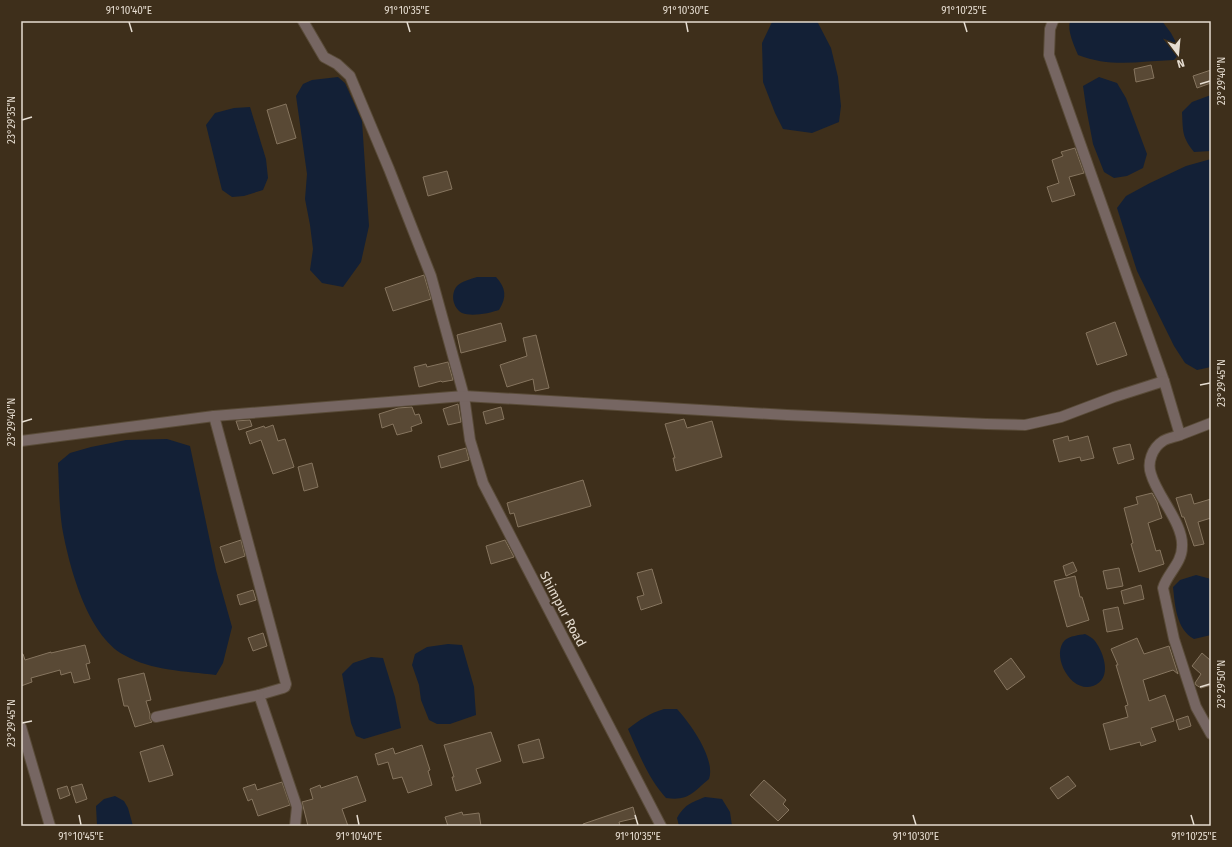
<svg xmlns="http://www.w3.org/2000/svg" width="1232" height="847" font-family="'Fira Sans',sans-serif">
<rect width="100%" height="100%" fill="#3e2f1b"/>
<g fill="#132036">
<path d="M775,21H817L831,48L838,77L841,106L839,122L812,133L783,129L775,113L763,82L762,43L772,22Z"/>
<path d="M1070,21H1162L1171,33L1181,52L1174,60C1140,61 1111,68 1078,55C1074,45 1067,31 1070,21Z"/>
<path d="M338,77L345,83L362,121L369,226L361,262L343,287L322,283L310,270L313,249L310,225L305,199L307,174L296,96L303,84L312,80Z"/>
<path d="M1099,77L1117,83L1126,98L1147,154L1143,168L1127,176L1114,178L1104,172L1093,144L1086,107L1083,86Z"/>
<path d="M1211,95V151L1194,152C1182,137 1183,132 1182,112L1192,102Z"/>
<path d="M250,107L266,159L268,178L263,190L244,196L232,197L222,190L206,125L215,113L234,108Z"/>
<path d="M1211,159V367L1197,370L1185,363L1174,346L1137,271L1117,208L1126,196L1150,183L1186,166Z"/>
<path d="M477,277H496C506,288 507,297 499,310C490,313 472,317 462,313C453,308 450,294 457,286C462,281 471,279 477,277Z"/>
<path d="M167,439L190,446L216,570L232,627L223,663L216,675C185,671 152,671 124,655C87,635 69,566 62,527C59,506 59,484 58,463L70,453L91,447L126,440Z"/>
<path d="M1196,575L1211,579V635L1194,639C1176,629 1175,605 1173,587L1180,580Z"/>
<path d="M1085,634C1089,636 1093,638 1095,641C1104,653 1113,679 1093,686C1071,694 1050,655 1065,640C1070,636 1079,635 1085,634Z"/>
<path d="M448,644L462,645L474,687L476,715L450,724H437L429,720L421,700L419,685L412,665L415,654L427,647Z"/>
<path d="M371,657L383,658L395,697L401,728L364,739L356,736L351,723L342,674L353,663Z"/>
<path d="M664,709H677C690,723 716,759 709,779C692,793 689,801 666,798C648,778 639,754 628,729C639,720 650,713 664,709Z"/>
<path d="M115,796L124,801L128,808L133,826H97L96,806L104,799Z"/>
<path d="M705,797L722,799L730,812L732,826H679L677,818C685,804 691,803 705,797Z"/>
</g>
<g fill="#594935" stroke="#86755f">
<path d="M1151,65L1154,78L1136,82L1134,69Z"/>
<path d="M1211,70V83L1197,88L1193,76Z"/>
<path d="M286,104L296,138L277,144L267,110Z"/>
<path d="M1075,148L1084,173L1069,177L1075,195L1052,202L1047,187L1059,183L1052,160L1063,156L1061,152Z"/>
<path d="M447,171L452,189L428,196L423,177Z"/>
<path d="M424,275L431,299L393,311L385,288Z"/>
<path d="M1115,322L1127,355L1097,365L1086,333Z"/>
<path d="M501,323L506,341L461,353L457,335Z"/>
<path d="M536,335L549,388L535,391L533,379L507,387L500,365L527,356L523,338Z"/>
<path d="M448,362L453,380L442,382L441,381L419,387L414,367L426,364L427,367Z"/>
<path d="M458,404L461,422L448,425L443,409Z"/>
<path d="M412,407L415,415L419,414L422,423L411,427L412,431L397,435L393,424L382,428L379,414L398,408Z"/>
<path d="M501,407L504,419L486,424L483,412Z"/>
<path d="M684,419L687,428L712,421L722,457L676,471L673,458H675L665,424Z"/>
<path d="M250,420L252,426L239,430L236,421Z"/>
<path d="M273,425L278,441L285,439L294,467L273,474L261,440L250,444L246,432L264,426L265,428Z"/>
<path d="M1068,436L1069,441L1088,436L1094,458L1081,461L1080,457L1059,462L1053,440Z"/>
<path d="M1130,444L1134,459L1118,464L1113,448Z"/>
<path d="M466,448L469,460L441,468L438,456Z"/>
<path d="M312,463L318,487L304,491L298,467Z"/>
<path d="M583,480L591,506L518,527L514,513L510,514L507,503Z"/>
<path d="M1152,493L1157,502L1162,518L1148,523L1156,551L1160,550L1164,564L1139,572L1131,544L1133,543L1124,508L1138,504L1136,497Z"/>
<path d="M1191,494L1194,504L1211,499V518L1198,522L1204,544L1194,546L1184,517H1182L1176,498Z"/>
<path d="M241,540L245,556L225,563L220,547Z"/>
<path d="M505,540L514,557L491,564L486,546Z"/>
<path d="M1073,562L1077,571L1066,576L1063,566Z"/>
<path d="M1119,568L1123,586L1107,589L1103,571Z"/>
<path d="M652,569L662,603L641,610L637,597L644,595L637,573Z"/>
<path d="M1075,576L1080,597H1082L1089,620L1067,627L1054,581Z"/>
<path d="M1141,585L1144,599L1124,604L1121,591Z"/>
<path d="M253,590L256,600L240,605L237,595Z"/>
<path d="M1118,607L1123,629L1107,632L1103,610Z"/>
<path d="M263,633L267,646L253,651L248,638Z"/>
<path d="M1137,638L1144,654L1169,646L1178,674L1173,670L1143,680L1149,701L1165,695L1174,721L1151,728L1156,741L1141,746L1140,742L1110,750L1103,724L1128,717L1125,706L1128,705L1116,665H1118L1111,649Z"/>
<path d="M85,645L90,663L86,664L90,679L74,683L71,672L61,675L60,670L31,678L32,682L21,686V654H23L25,660L51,652V653Z"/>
<path d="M1202,653L1210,660L1211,659V685L1201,688L1196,685L1195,683L1201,674L1192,666Z"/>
<path d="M1011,658L1025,677L1007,690L994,671Z"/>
<path d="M144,673L151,700L146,701L150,714V719L152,722L135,727L128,706H124L118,679Z"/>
<path d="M1188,716L1191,726L1179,730L1176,720Z"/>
<path d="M491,732L501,761L476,769L481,783L456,791L452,777H454L444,745Z"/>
<path d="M539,739L544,758L523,763L518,745Z"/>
<path d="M163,745L173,775L149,782L140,752Z"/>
<path d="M422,745L430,770L428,771L432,785L408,793L402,777L393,779L388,762L378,765L375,754L393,748L395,754Z"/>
<path d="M357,776L366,801L342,809L348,826H308L302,802L313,799L310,789L320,785L321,788Z"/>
<path d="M1068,776L1076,786L1058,799L1050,788Z"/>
<path d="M764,780L786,800L783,804L789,810L778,821L750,795Z"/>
<path d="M282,782L290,805L258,816L252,799L248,801L243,788L255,784L257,790Z"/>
<path d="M82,784L87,799L76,803L71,787Z"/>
<path d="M67,786L70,795L60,799L57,789Z"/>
<path d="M633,807L636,818L619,822L620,826H583V824Z"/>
<path d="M462,812L463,815L479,813L481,826H448L445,817Z"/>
</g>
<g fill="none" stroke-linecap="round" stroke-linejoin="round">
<g stroke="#594b38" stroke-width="12">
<g id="minor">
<path d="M1053,21L1050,29L1049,55L1164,381"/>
<path d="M464,396L470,440L483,483L661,826"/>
<path d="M214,416L286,684L285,687L283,688L259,695L297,807L295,826"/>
<path d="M1180,435C1175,437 1167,438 1163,441C1152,448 1147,463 1151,474C1157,496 1184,524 1182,547C1182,563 1167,574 1163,588L1174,639L1196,707L1211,734"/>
<path d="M156,717L259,695"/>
<path d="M21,727L50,826"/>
</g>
</g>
<g stroke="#594b38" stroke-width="12">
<g id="tertiary">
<path d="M303,21L324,57L337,64L350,76L389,169L431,276L464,396"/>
<path d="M21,441L214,416L464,396L787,415L986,424L1025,425L1061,417L1114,397L1164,381L1180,435L1211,423"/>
</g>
</g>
<use href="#minor" stroke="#766662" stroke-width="10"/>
<use href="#tertiary" stroke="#766662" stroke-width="10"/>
</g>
<path fill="none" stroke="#e6ddd1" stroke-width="1.5" d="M129,22L132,32M407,22L410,32M686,22L688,32M964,22L967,32M1200,84L1210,81M22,120L32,117M1200,385L1210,383M22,422L32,419M1200,687L1210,684M22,723L32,721M79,815L81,825M357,815L359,825M635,815L638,825M913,815L916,825M1191,815L1194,825"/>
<g text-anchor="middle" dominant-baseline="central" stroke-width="4" stroke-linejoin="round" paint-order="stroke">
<g font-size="13" fill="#e6ddd1" stroke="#3e2f1b">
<text transform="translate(563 609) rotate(62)">Shimpur Road</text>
</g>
</g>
<rect width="1232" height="847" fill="none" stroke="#3e2f1b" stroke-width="44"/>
<g transform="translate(1178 54) rotate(164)" stroke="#3e2f1b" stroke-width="3" paint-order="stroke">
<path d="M0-3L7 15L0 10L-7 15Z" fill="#e6ddd1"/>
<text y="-6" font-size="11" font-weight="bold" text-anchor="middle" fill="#e6ddd1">N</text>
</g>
<rect x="22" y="22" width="1188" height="803" fill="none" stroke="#e6ddd1" stroke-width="1.5"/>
<g font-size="10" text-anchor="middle" fill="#e6ddd1">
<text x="129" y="14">91°10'40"E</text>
<text x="407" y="14">91°10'35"E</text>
<text x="686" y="14">91°10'30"E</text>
<text x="964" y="14">91°10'25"E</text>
<text transform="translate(1221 81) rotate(-90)" y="4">23°29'40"N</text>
<text transform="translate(11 120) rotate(-90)" y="4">23°29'35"N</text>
<text transform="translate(1221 383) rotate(-90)" y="4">23°29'45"N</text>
<text transform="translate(11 422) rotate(-90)" y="4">23°29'40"N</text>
<text transform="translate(1221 684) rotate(-90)" y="4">23°29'50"N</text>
<text transform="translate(11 723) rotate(-90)" y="4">23°29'45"N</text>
<text x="81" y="840">91°10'45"E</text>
<text x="359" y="840">91°10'40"E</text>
<text x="638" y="840">91°10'35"E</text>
<text x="916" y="840">91°10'30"E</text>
<text x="1194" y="840">91°10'25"E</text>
</g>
</svg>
